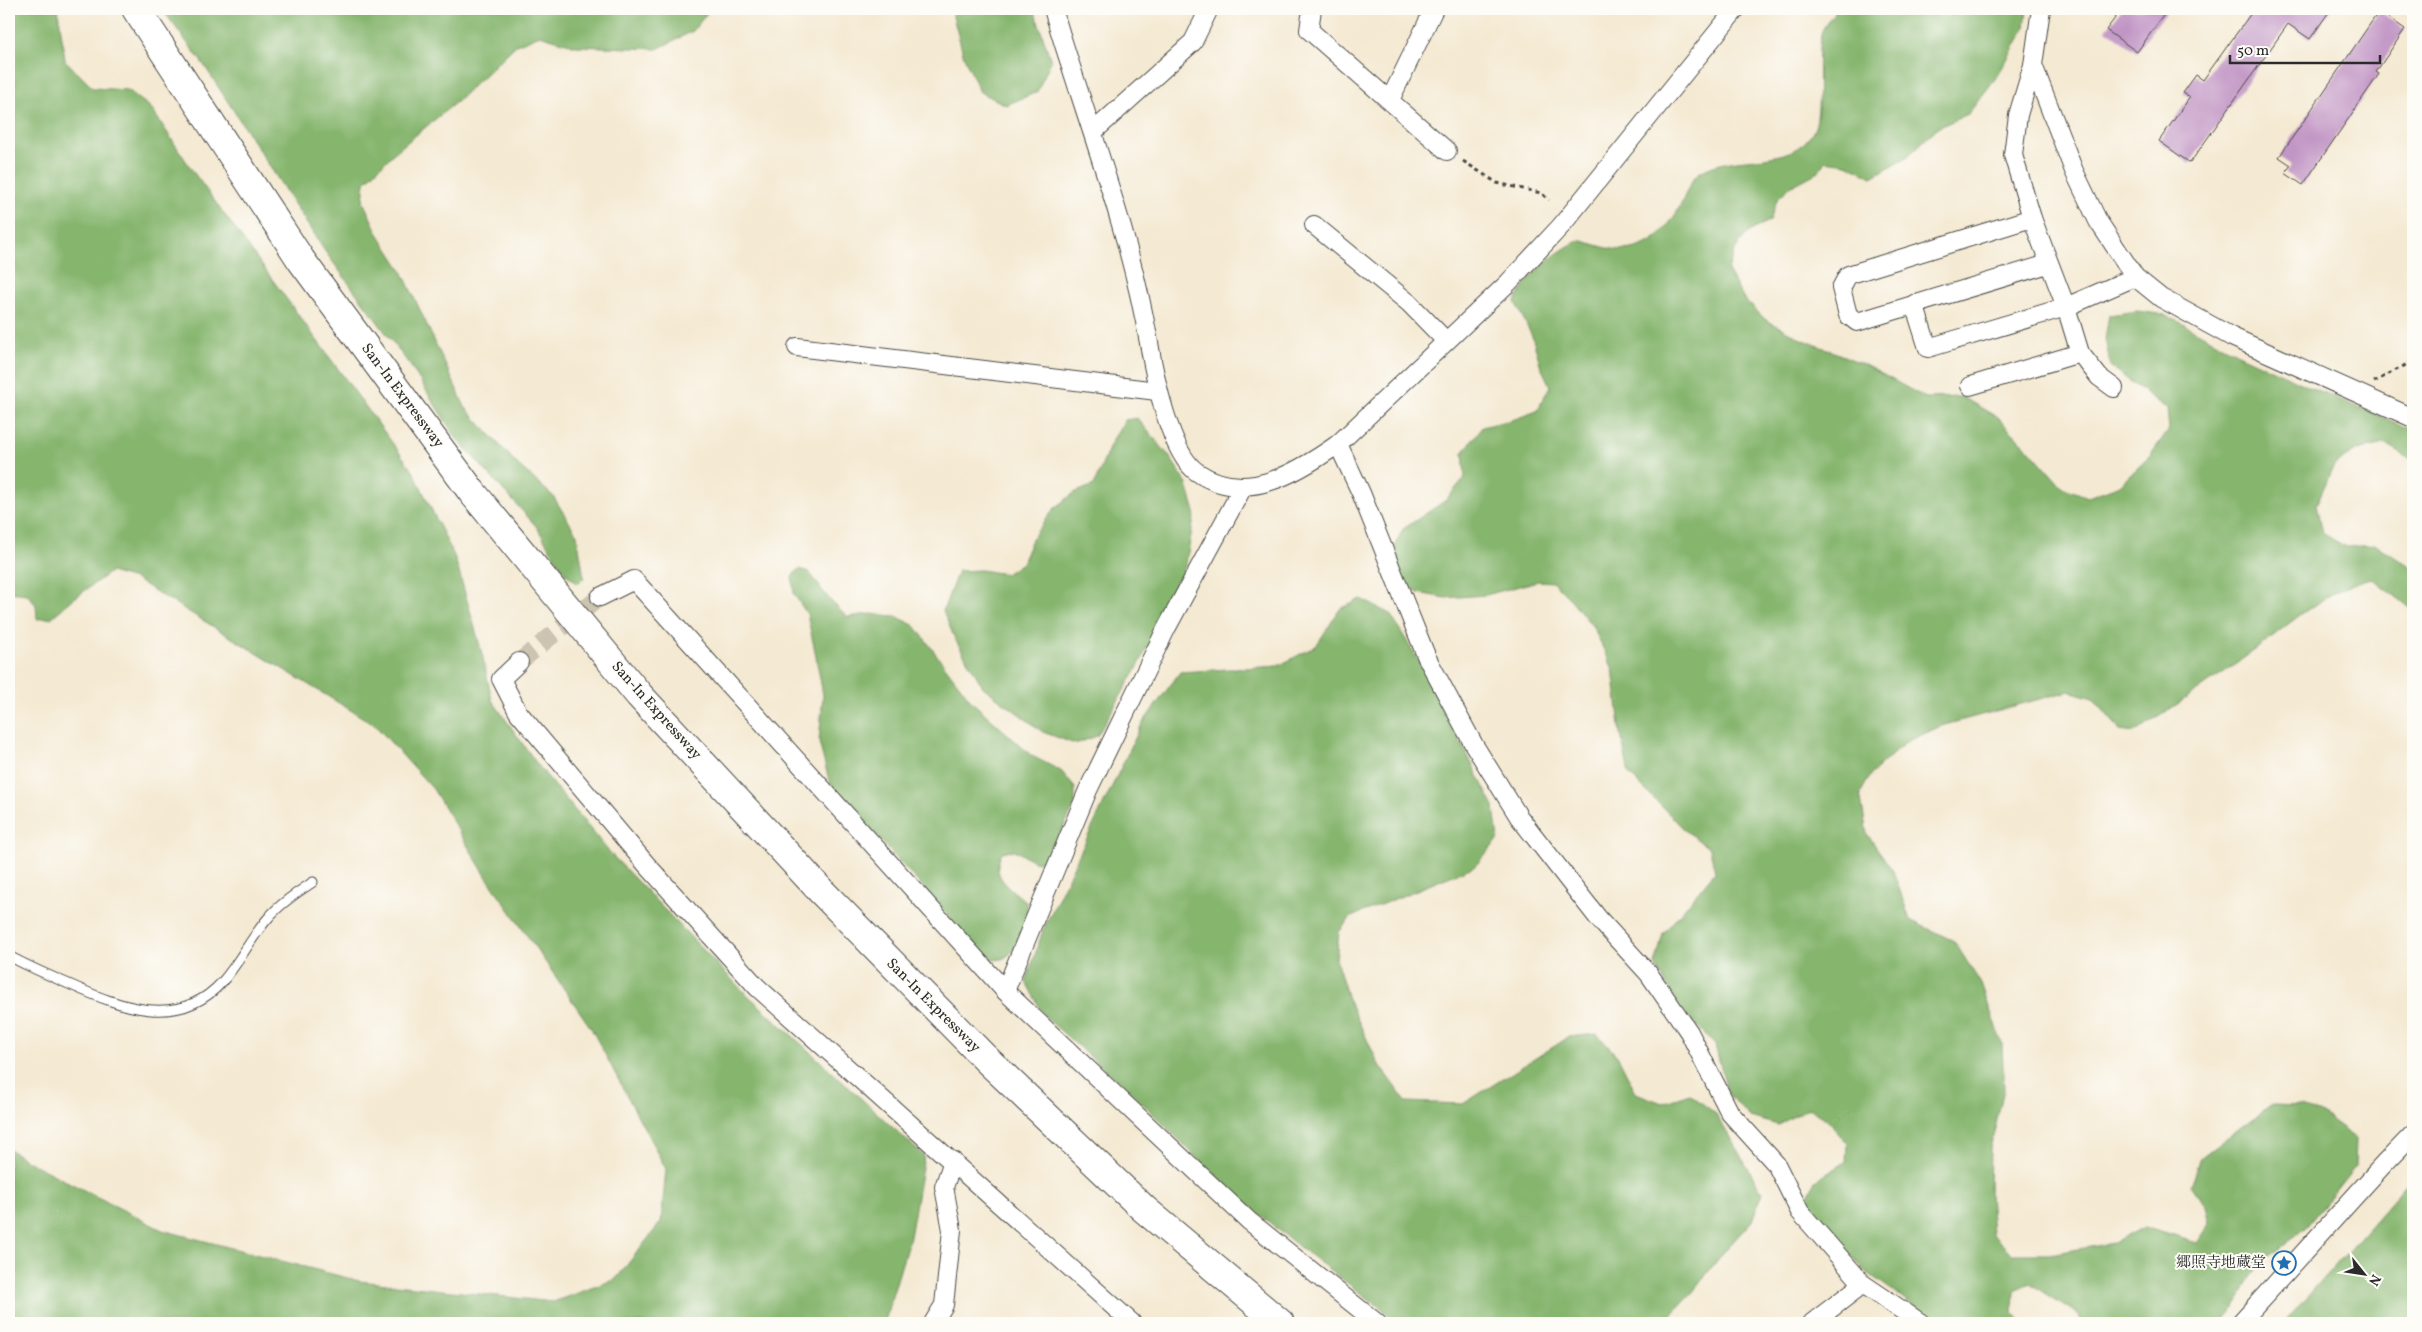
<svg xmlns="http://www.w3.org/2000/svg" width="2422" height="1332" font-family="Vollkorn,'Noto Serif JP',serif">
<rect width="100%" height="100%" fill="#fdfcf7"/>
<filter id="ink" filterUnits="userSpaceOnUse"><feTurbulence type="fractalNoise" baseFrequency=".02" numOctaves="2"/><feDisplacementMap in="SourceGraphic" scale="10" xChannelSelector="R" yChannelSelector="G"/><feConvolveMatrix kernelMatrix="1 2 1 2 8 2 1 2 1" color-interpolation-filters="sRGB"/></filter>
<filter id="wash" filterUnits="userSpaceOnUse"><feTurbulence type="fractalNoise" baseFrequency=".0096" numOctaves="4" result="noise"/><feDisplacementMap in="SourceGraphic" scale="20" xChannelSelector="R" yChannelSelector="G"/><feGaussianBlur stdDeviation="1.12" result="paint"/><feColorMatrix in="noise" values="0 0 0 0 0 0 0 0 0 0 0 0 0 0 0 0 0 1.4 0 .05"/><feComposite in="paint" operator="in"/></filter>
<g filter="url(#wash)">
<rect width="100%" height="100%" fill="#f4e9d2"/>
<g fill="#86b66e" stroke="#58704c">
<path d="M9,9H58L65,60L93,88L128,90L151,108L194,173L413,471L455,558L482,653L492,700L537,764L609,852L740,988L924,1156L910,1237L884,1323H9V1149L27,1161L162,1230L359,1281L553,1302L616,1279L661,1222L666,1169L591,1028L486,876L433,789L375,725L135,579L110,572L72,600L51,618L37,619L36,605L27,594L9,592Z"/>
<path d="M162,9H710L693,31L657,49L576,46L540,35L516,45L455,103L394,153L365,182L363,201L377,232L401,269L465,407L516,463L553,496L577,535L584,578L578,584L565,573L536,526L456,438L412,368L324,250L204,65Z"/>
<path d="M951,9H1034L1051,61L1037,92L1006,105L980,92L964,57Z"/>
<path d="M1837,9H2027L2025,28L1998,75L1968,114L1937,128L1907,157L1872,177L1847,164L1825,161L1818,172L1790,187L1777,200L1770,221C1743,232 1736,243 1728,271L1743,298L1766,320L1804,340L1861,363L1926,398L1962,397L1997,417L2027,447L2062,487L2088,497L2120,485L2150,456L2169,429L2167,409L2111,367L2105,339L2109,315L2137,311L2166,315L2238,354L2312,388L2413,430V460L2384,444L2357,450L2334,465L2316,505L2322,533L2346,547L2376,545L2413,569V610L2372,578C2328,588 2291,623 2255,650C2215,679 2176,706 2134,732L2120,730L2093,698L2069,691L1941,726L1906,742L1871,774L1860,794L1867,834L1893,871L1910,920L1954,941L1981,984L2002,1044L2004,1089L1990,1150L1989,1195L1992,1234L2012,1254H2049L2114,1243L2144,1227L2197,1243L2210,1224L2206,1206L2191,1185L2201,1158L2272,1105L2300,1106L2324,1116L2356,1139L2355,1166L2306,1227L2259,1266L2232,1311L2221,1323H2082L2079,1315L2030,1283L2014,1290L2013,1313L2024,1323H1938L1865,1271L1818,1217L1807,1198L1815,1181L1846,1162L1847,1144L1828,1120L1808,1108L1778,1125L1750,1117L1728,1094L1715,1045L1677,1004L1655,964L1663,934L1715,872L1710,849L1685,830L1629,774L1621,735L1613,669L1593,627L1572,601L1553,582L1538,581L1486,595L1445,598L1418,593L1401,579L1394,547L1403,529L1446,500L1465,477L1463,453L1482,427L1515,419L1537,411L1550,386L1541,367L1532,336L1515,302C1532,270 1549,257 1579,240C1590,243 1601,247 1612,249C1646,255 1669,230 1682,202C1686,194 1691,178 1699,173C1733,150 1790,171 1813,132C1823,115 1815,59 1821,34C1823,26 1832,16 1837,9Z"/>
<path d="M1137,418L1169,456L1186,482L1195,512L1186,564L1139,665L1097,736L1075,744L1043,732L983,687L955,639L943,611L958,571L981,570L1006,574L1022,563L1033,537L1054,509L1074,493L1094,485L1112,441L1125,420Z"/>
<path d="M799,569L809,572L828,598L847,617L870,614L896,616L915,626L972,702L1032,756L1061,771L1075,788V805L1045,863L1034,861L1014,850L1002,852C989,878 1009,886 1027,903C1028,922 1022,948 1004,958C1000,960 993,960 988,960L830,784L819,742L823,695L815,651L807,614L794,594L792,576Z"/>
<path d="M1361,599L1390,614L1421,664L1494,807L1498,840L1475,866L1351,917L1339,932L1336,959L1348,999L1379,1065L1406,1102L1463,1104L1569,1037L1597,1034L1618,1057L1636,1093L1662,1103L1690,1094L1716,1114L1762,1192L1752,1221L1726,1249L1692,1293L1663,1323H1396L1381,1308L1298,1246L1222,1183L1134,1095L1045,1017L1026,982L1043,930L1142,724L1180,672L1278,666L1316,646L1340,609Z"/>
<path d="M2413,1177V1323H2285Z"/>
</g>
<g id="blocks">
<g fill="#c195c5">
<path d="M2122,9H2168L2137,52L2106,30Z"/>
<path d="M2254,9H2331L2310,39L2288,24L2190,163L2159,141L2190,97L2183,93L2196,75L2203,80Z"/>
<path d="M2379,11L2405,29L2376,72L2379,74L2303,185L2285,173L2291,165L2279,157Z"/>
</g>
</g>
</g>
<g filter="url(#ink)">
<use href="#blocks" fill-opacity="0" stroke="#494844" stroke-width="1"/>
<g fill="none" stroke-linecap="round" stroke-linejoin="round">
<path stroke="#ccc3b1" stroke-width="18" stroke-dasharray="18 9" stroke-linecap="butt" d="M519,662L600,597"/>
<g stroke="#494844" stroke-width="11">
<path id="lane" d="M9,956C29,967 50,976 71,985C120,1007 179,1030 222,982C240,962 251,937 269,917C281,903 298,892 313,882"/>
</g>
<g stroke="#494844" stroke-width="20">
<g id="street">
<path d="M1053,9C1086,120 1129,228 1149,343C1154,374 1170,454 1197,472C1245,505 1297,473 1338,444L1508,283L1561,226L1736,9"/>
<path d="M1312,9L1309,30L1447,151"/>
<path d="M2041,9L2033,65L2074,171L2098,221L2135,277L2161,298L2232,337L2413,418"/>
<path d="M2033,65L2018,115L2013,155L2032,218L2066,307L2080,353L2099,377L2114,388"/>
<path d="M1390,100L1434,9"/>
<path d="M1093,132L1193,42L1209,9"/>
<path d="M2032,218L1848,275L1841,288L1848,315L1857,322L2048,264"/>
<path d="M1314,225L1409,303L1446,341"/>
<path d="M1914,304L1928,348L2066,307L2135,277"/>
<path d="M797,347L1157,391"/>
<path d="M1970,386L2080,353"/>
<path d="M1338,444L1361,493L1427,658L1474,745L1519,817L1598,918L1649,974L1689,1032L1730,1113L1776,1164L1800,1212L1863,1284L1921,1323"/>
<path d="M600,597L634,580L1005,991L1249,1221L1377,1323"/>
<path d="M519,662L501,679L518,712L646,864L757,987L1132,1323"/>
<path d="M1005,991L1088,790L1166,629L1243,487"/>
<path d="M933,1323L944,1305L952,1230L944,1187L953,1161"/>
<path d="M1812,1323L1863,1284"/>
<path d="M2240,1323L2383,1165L2413,1134"/>
</g>
</g>
<g stroke="#494844" stroke-width="30">
<path id="highway" d="M136,9L301,260L472,492L639,695L822,892L985,1058L1144,1209L1280,1323"/>
</g>
<g stroke="#494844" stroke-width="3" stroke-dasharray="4 4" stroke-linecap="butt">
<path d="M1463,161L1497,183L1541,193L1549,200"/>
<path d="M2374,382L2413,361"/>
</g>
<use href="#lane" stroke="#fff" stroke-width="9"/>
<use href="#street" stroke="#fff" stroke-width="18"/>
<use href="#highway" stroke="#fff" stroke-width="28"/>
</g>
</g>
<defs>
<g id="sight-ring" transform="scale(1.25)"><circle r="9.5" fill="#fdfcf7" stroke="#1f6fb2" stroke-width="1.5"/><path d="M0-6L1.8-2.2L6-1.7L2.9 1.2L3.7 5.4L0 3.3L-3.7 5.4L-2.9 1.2L-6-1.7L-1.8-2.2Z" fill="#1f6fb2"/></g>
</defs>
<g fill-rule="evenodd">
<use href="#sight-ring" x="2284" y="1263"/>
</g>
<g text-anchor="middle" dominant-baseline="central" stroke-width="4" stroke-linejoin="round" paint-order="stroke">
<g font-size="15" fill="#2b2b2b" stroke="#fdfcf7">
<text transform="translate(402 396) rotate(53)">San-In Expressway</text>
<text transform="translate(656 711) rotate(48)">San-In Expressway</text>
<text transform="translate(933 1006) rotate(45)">San-In Expressway</text>
</g>
<g font-size="15" fill="#2b2b2b" stroke="#fdfcf7" text-anchor="end">
<text x="2266" y="1263">郷照寺地蔵堂</text>
</g>
</g>
<rect width="2422" height="1332" fill="none" stroke="#fdfcf7" stroke-width="30"/>
<g transform="translate(2364 1274) rotate(120)" stroke="#fdfcf7" stroke-width="4" paint-order="stroke">
<path d="M0-4L9 19L0 12L-9 19Z" fill="#2b2b2b"/>
<text y="-8" font-size="14" font-weight="bold" text-anchor="middle" fill="#2b2b2b">N</text>
</g>
<path d="M2230 55v8h150v-8" fill="none" stroke="#2b2b2b" stroke-width="2.5"/>
<text x="2237" y="55" font-size="15" fill="#2b2b2b" stroke="#fdfcf7" stroke-width="4" paint-order="stroke">50 m</text>
</svg>
